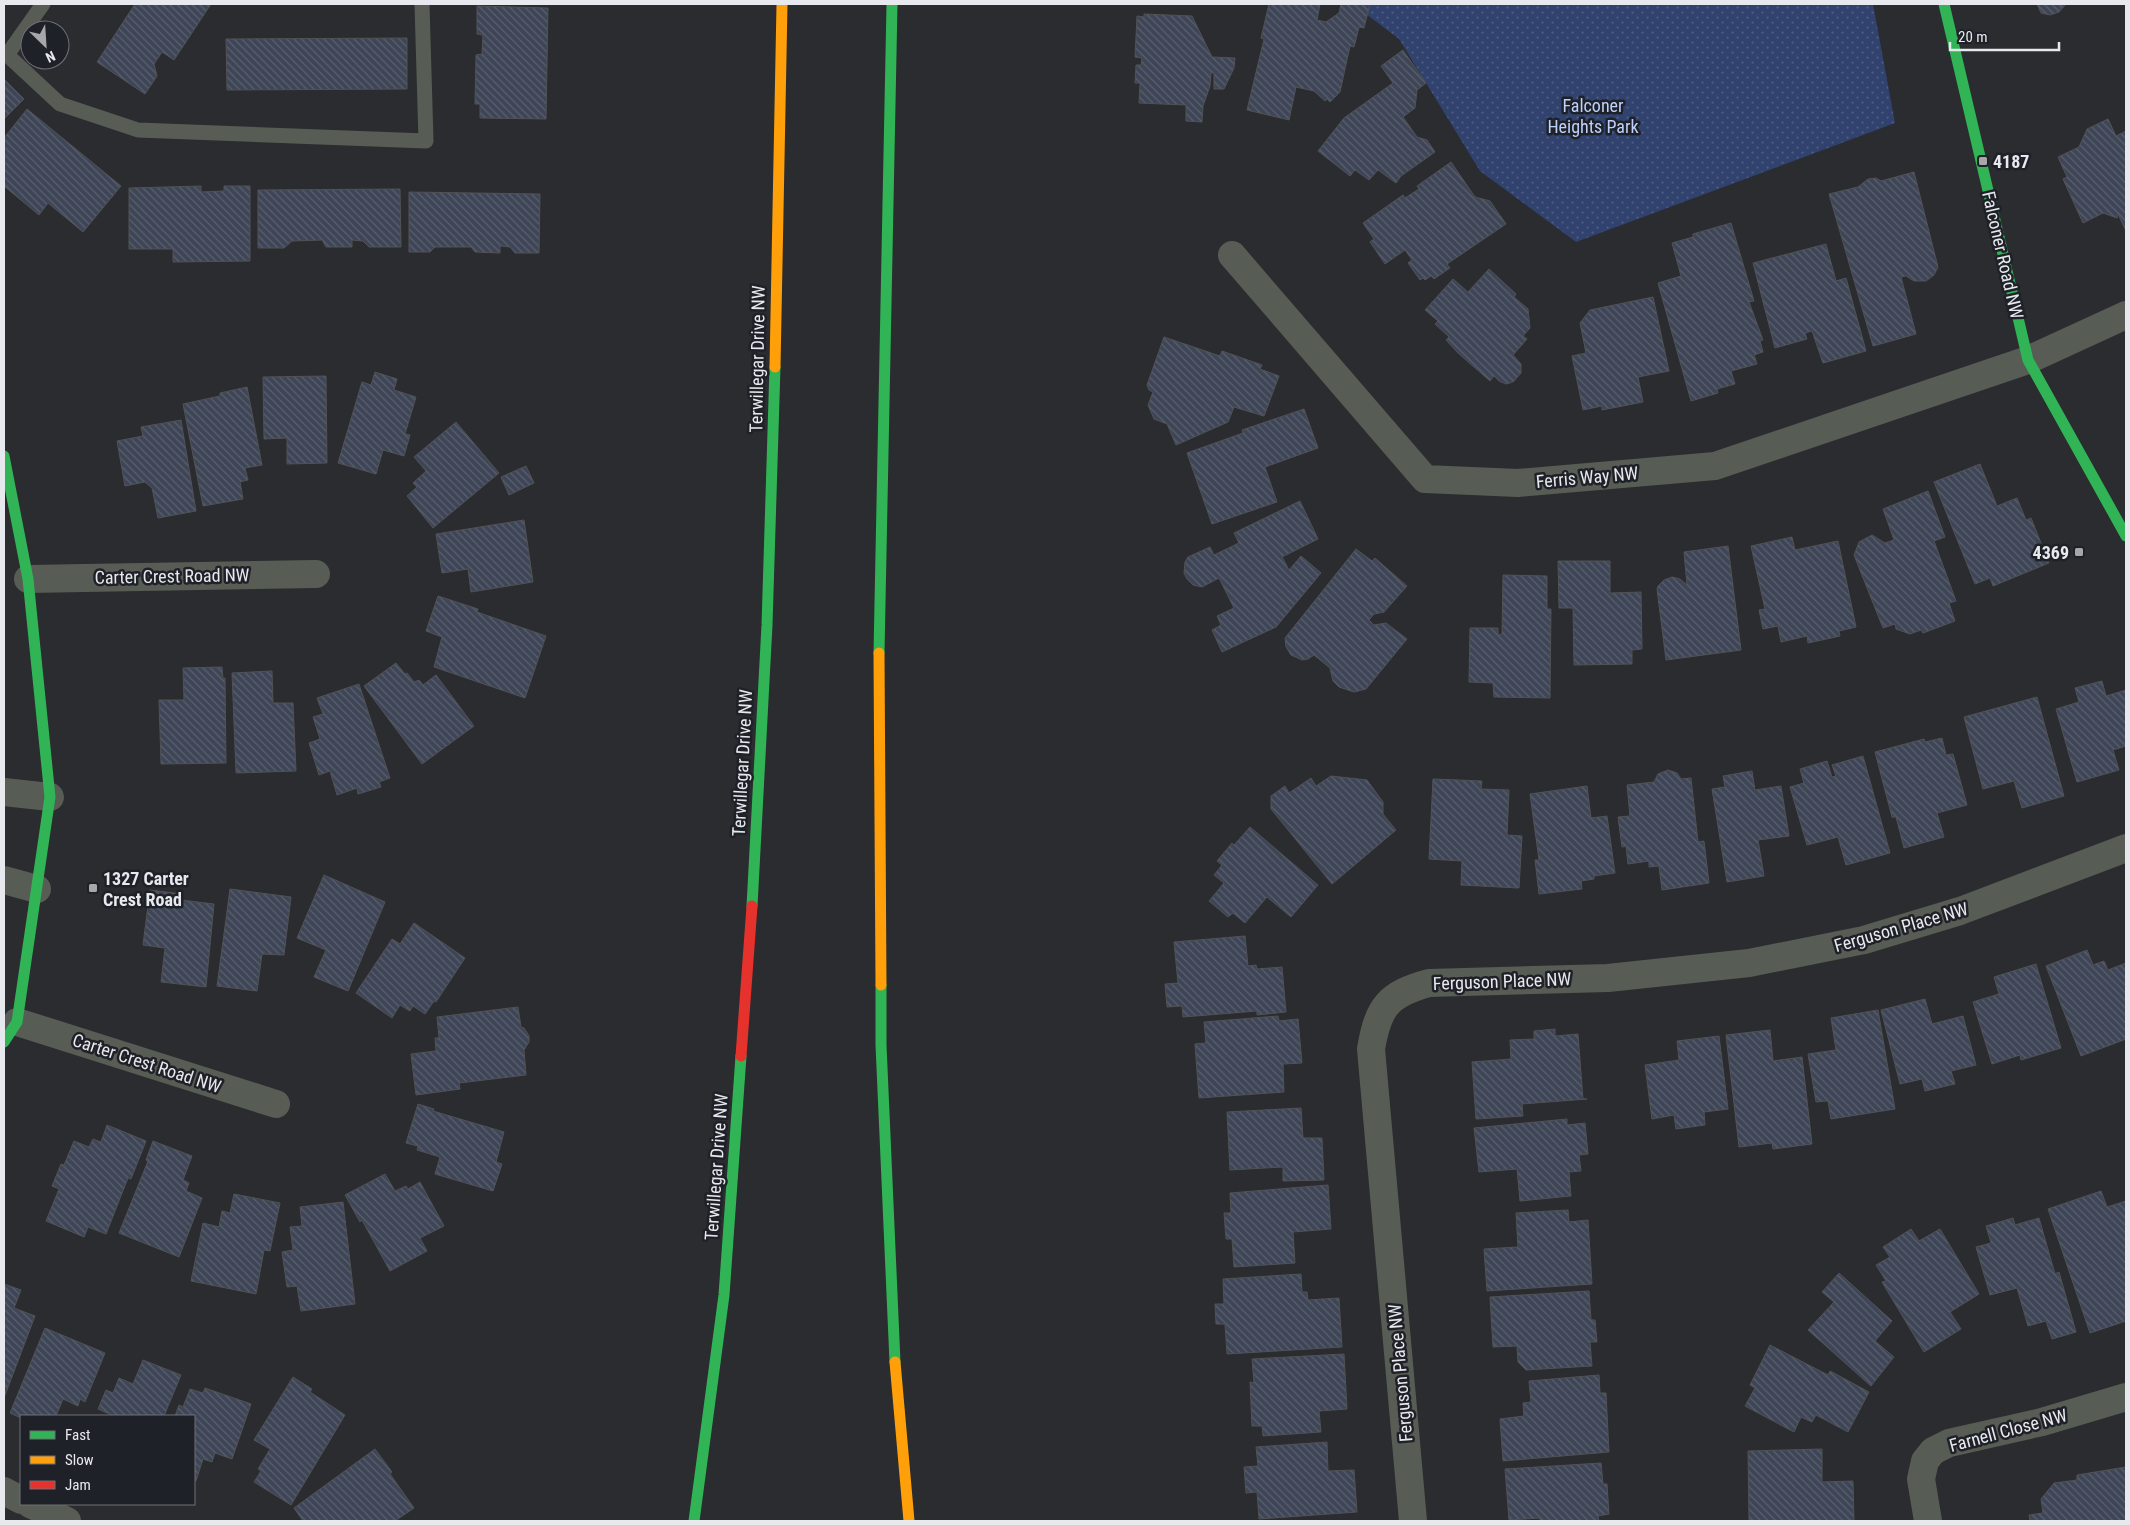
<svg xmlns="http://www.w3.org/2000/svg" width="2130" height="1525" font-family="'Roboto Condensed',sans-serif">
<defs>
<pattern id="park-dots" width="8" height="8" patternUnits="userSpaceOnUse" patternTransform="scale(1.25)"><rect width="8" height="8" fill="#30426d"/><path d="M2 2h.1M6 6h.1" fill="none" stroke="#4e5d82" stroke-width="1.8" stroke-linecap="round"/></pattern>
<pattern id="building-back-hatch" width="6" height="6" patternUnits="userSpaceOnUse" patternTransform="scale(1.25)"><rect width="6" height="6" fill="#3e4556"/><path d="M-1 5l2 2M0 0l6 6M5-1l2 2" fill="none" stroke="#5a606f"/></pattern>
</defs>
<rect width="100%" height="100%" fill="#2a2c2f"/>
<path fill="url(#park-dots)" d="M1353,4H1873L1895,123L1576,242L1480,171L1399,39Z"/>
<g fill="url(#building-back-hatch)" stroke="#515255">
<path d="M135,4H211L174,60L162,52L154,64L157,76L145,94L97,62Z"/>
<path d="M1269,4H1320L1317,20L1326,22L1339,13L1341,4H1370L1364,28L1359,27L1354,47L1350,46L1340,92L1330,102L1327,99L1325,101L1314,91L1296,87L1289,120L1247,110L1264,39L1261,38Z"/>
<path d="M2037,4H2066L2059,12L2050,15L2041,13Z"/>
<path d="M477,6L548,8L546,119L480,118V104H475L476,55L482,54L483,35L477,34Z"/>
<path d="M1144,14L1192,16L1212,57L1235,58L1234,68L1224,89H1214V73H1211L1210,86L1203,106L1202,122L1186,121V105L1139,103L1140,83H1135L1136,65H1141L1142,58L1135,57L1137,16L1144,17Z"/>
<path d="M407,38V89L227,90L226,39Z"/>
<path d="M1403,50L1426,83L1417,90L1415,108L1403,117L1417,137L1427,140L1435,152L1401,176L1396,183L1378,170L1369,180L1355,170L1350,176L1318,151L1344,118L1393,83L1381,66Z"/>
<path d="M4,79L24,99L4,119Z"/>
<path d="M27,109L121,186L83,232L48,203L39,215L4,186V138Z"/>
<path d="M2108,119L2116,136L2126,131V231L2118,214L2117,218L2103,213L2083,223L2063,179L2067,177L2058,157L2079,147L2087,129Z"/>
<path d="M1451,162L1475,197L1490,201L1506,224L1447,264L1450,268L1434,279L1431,276L1425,280L1423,278L1420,280L1408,263L1412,260L1405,250L1385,264L1370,242L1374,239L1363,223L1403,195L1405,198L1419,189L1417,186Z"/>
<path d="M1914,172L1938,267L1934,275L1926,281H1914L1906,276L1901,277L1916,334L1873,346L1829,194L1858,187L1868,179L1876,178L1881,181Z"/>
<path d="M201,186V192L224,191V186H250V261L173,262V249H129V188Z"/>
<path d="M400,189L401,247H369L363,241L352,240V247H326L322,240L292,241L284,248H258V190Z"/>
<path d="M409,192L540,194L539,253H515L510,247L500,246V253L475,252L471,247H435L430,252H409Z"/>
<path d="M1731,223L1754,301L1749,302L1763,340L1760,341L1763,352L1754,355L1757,364L1731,371L1735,384L1717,389L1718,393L1691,401L1658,283L1681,276L1672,243L1693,237V234Z"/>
<path d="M1826,244L1836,281L1846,278L1866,351L1823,363L1812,331L1805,333L1807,339L1775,348L1753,263Z"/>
<path d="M1489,269L1516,294L1514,297L1528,309L1530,328L1523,336L1527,339L1513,355L1521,364V373L1513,382L1506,384L1499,381L1494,376L1490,381L1458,353L1446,340L1449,337L1435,324L1438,321L1425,310L1453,279L1468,292Z"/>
<path d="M1653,297L1669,371L1638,377L1643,402L1602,410V406L1583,410L1572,356L1586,353L1580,323L1590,310Z"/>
<path d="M1164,337L1220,356L1222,351L1262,365L1260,369L1279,376L1264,416L1234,407L1228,422L1176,445L1167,424L1154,419L1148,405L1153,392L1149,390L1147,385Z"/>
<path d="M375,372L397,379L394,390L416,397L405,434L410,435L404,456L383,450L376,474L338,463L362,382L371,385Z"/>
<path d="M326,376L327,463L287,464V438L264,439L263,377Z"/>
<path d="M247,387L262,465L245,468L248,480L240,482L243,499L203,506L183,404L220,396V393Z"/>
<path d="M1304,409L1318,448L1265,467L1277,502L1212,524L1187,453L1243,433L1242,430Z"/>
<path d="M181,420L196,511L158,518L152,488L145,482L125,486L117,441L143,436L141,427Z"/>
<path d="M456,422L499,473L433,528L407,496L417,487L413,483L426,471L414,457Z"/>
<path d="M1980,464L1997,506L2017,498L2026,520L2031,518L2049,563L1993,586L1990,578L1975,584L1934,482Z"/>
<path d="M526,466L534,483L509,495L501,477Z"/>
<path d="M1928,491L1945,537L1934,541L1956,601L1949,603L1955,621L1923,633L1921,630L1910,634L1896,629L1895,624L1883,628L1854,555L1859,542L1872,535L1885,543L1894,540L1883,509Z"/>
<path d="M1300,501L1318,539L1282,557L1289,570L1301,556L1321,573L1276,627L1222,652L1212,630L1221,625L1217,616L1234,608L1219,578L1202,587L1193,585L1187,579L1184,573L1185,562L1188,557L1210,547L1214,555L1239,543L1234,533Z"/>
<path d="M524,520L533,582L471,592L468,569L442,573L436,534Z"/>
<path d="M1792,537L1795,550L1838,541L1856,627L1839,631L1840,636L1808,643L1807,636L1781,642L1778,626L1763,629L1759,610L1765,609L1751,546Z"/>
<path d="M1728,546L1741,650L1666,660L1657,589L1658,586L1664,580L1672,577L1680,579L1687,585L1684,552Z"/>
<path d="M1356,549L1372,561L1375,558L1407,586L1384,612L1374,614L1369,620L1374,625L1386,623L1407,639L1366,689L1354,692L1339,687L1333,681L1330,668L1314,655L1308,659L1302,660L1291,655L1286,647L1285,638Z"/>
<path d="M1558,561H1610V593L1641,592L1642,649L1632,650V664L1574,665L1573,608H1559Z"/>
<path d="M1503,575L1547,576V609H1551L1550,698L1494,697L1493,683L1469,682L1470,628H1498V635L1502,634Z"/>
<path d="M438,596L478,609L477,612L546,636L525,698L434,667L442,637L426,631Z"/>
<path d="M396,663L405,674L407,673L414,682L419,680L423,685L436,675L474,726L422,764L364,686Z"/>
<path d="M222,667L223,679L225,678L226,763L161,764L159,700H184L183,668Z"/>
<path d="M272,671L273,703H293L296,771L236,773L232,673Z"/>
<path d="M2102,681L2106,696L2126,690V746L2113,750L2119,770L2077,782L2056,709L2079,702L2075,688Z"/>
<path d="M359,684L390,778L379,782L381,787L358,794L357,788L337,795L330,771L319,775L309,743L320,739L313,717L323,714L317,698Z"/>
<path d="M2037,697L2064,796L2022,808L2014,781L1983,789L1964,717Z"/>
<path d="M1942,738L1946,755L1953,754L1967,805L1937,813L1944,837L1904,848L1896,817H1892L1875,752L1924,739L1925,742Z"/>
<path d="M1863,756L1890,853L1846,865L1838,837L1807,845L1790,787L1804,783L1800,769L1827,761L1832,777L1836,776L1832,765Z"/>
<path d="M1668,770L1677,773L1681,779L1691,778L1698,842L1704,841L1709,883L1662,890L1659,866L1649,867V861L1628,864L1626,846L1622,847L1618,817L1630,816L1627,785L1654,782L1658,774Z"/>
<path d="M1752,771L1755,790L1781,786L1789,836L1758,840L1764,876L1727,882L1712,789L1725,787L1723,776Z"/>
<path d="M1331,776L1367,780L1383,802V814L1396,830L1332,884L1271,809V796L1285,786L1289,793L1311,778L1316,786Z"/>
<path d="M1433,779L1482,781L1481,789L1509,790L1507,835L1522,836L1519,888L1461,885L1462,861L1429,859Z"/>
<path d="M1587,786L1591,818L1607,816L1615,873L1594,876V879L1581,881L1582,889L1539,894L1535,860H1539L1530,794Z"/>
<path d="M1250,827L1318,885L1291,917L1267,897L1245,923L1233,913L1228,917L1209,901L1224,883L1214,875L1222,865L1217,861L1232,843L1234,845Z"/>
<path d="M324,875L385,902L348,991L314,977L326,950L297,938Z"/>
<path d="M230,889L291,897L284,955L262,954L257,991L217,986Z"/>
<path d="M150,890L182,894L181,900L214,904L206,987L161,982L165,948L143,945Z"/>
<path d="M414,923L465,958L436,1002L434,1001L425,1014L413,1006L410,1011L400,1005L392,1018L356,993L392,939L400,944Z"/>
<path d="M1245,936L1248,966L1256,965L1257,969L1282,967L1286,1012L1257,1015V1011L1183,1017L1182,1006L1167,1007L1165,984L1178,983L1174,942Z"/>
<path d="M2087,950L2093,965L2104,961L2108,970L2126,963V1039L2081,1056L2046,966Z"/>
<path d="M2036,964L2061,1048L2021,1060L2020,1055L1992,1064L1973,1002L1999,994L1994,977Z"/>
<path d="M1925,999L1932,1024L1963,1016L1976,1065L1951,1071L1955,1084L1925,1091L1922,1079L1900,1084L1881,1010Z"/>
<path d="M518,1007L521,1027L524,1028L529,1036V1042L524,1050L526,1075L459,1083L460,1089L416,1095L411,1054L436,1051L435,1038H439L437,1017Z"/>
<path d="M1878,1010L1895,1109L1831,1119L1828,1101L1816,1102L1808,1054L1836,1050L1831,1018Z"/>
<path d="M1278,1016L1279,1021L1298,1019L1302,1063L1283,1064L1284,1092L1199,1098L1195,1044L1206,1043L1204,1022Z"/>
<path d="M1555,1029V1036L1578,1034L1583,1099H1587L1522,1104L1523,1116L1476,1119L1472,1062L1511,1059L1510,1040L1534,1039V1031Z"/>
<path d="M1770,1030L1773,1061L1802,1057L1812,1144L1773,1149L1772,1143L1739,1147L1726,1035Z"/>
<path d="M1719,1036L1728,1109L1704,1112L1705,1125L1676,1129L1674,1115L1652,1119L1645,1065L1679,1060L1677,1041Z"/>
<path d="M418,1104L434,1109L433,1111L504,1132L496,1162L502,1164L493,1191L435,1174L440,1157L417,1150L418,1146L406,1143Z"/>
<path d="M1301,1108L1303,1138H1322L1324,1180L1283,1181V1167L1230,1170L1227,1112Z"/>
<path d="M1567,1119V1125L1585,1123L1588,1154L1579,1155L1581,1171L1569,1172L1571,1196L1520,1201L1517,1169L1479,1172L1474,1128Z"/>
<path d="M107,1125L146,1141L131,1179L128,1178L106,1234L88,1227L84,1237L46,1221L59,1189L52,1186L61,1164L64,1165L74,1141L89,1147L93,1139L101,1142Z"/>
<path d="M153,1141L192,1156L183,1180L189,1183L186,1191L202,1198L179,1257L119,1233L148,1161L146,1160Z"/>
<path d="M385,1174L395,1191L406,1186L408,1189L420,1182L444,1226L420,1238L427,1251L390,1271L362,1220L360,1222L345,1195Z"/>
<path d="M1328,1185L1331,1229L1293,1232L1295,1263L1234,1267L1232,1239H1226L1224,1213H1231L1230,1193Z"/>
<path d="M2101,1191L2107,1207L2126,1201V1297H2125L2126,1321L2090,1333L2048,1209Z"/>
<path d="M234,1194L280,1203L270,1251L264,1250L256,1294L191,1281L203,1223L219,1227L222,1211L230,1213Z"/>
<path d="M343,1202L355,1304L301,1311L297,1286L287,1287L282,1252L293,1250L290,1227L302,1226L300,1207Z"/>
<path d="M1568,1210L1569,1222L1588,1220L1592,1284L1487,1291L1484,1249L1518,1247L1516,1213Z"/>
<path d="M2013,1218L2015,1225L2039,1218L2055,1274L2059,1272L2076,1332L2052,1339L2046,1321L2028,1326L2017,1288L1990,1295L1976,1247L1991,1243L1986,1226Z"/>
<path d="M1911,1229L1919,1241L1940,1229L1979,1294L1950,1312L1961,1329L1924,1352L1882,1282L1886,1281L1876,1265L1890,1257L1883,1247Z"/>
<path d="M1839,1273L1892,1321L1875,1341L1894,1357L1871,1386L1808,1330L1834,1302L1822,1292Z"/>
<path d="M1301,1274L1302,1292H1307L1308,1300L1339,1298L1342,1347L1227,1354L1225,1324H1216L1215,1304H1224L1223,1279Z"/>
<path d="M4,1284L21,1290L14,1308L35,1316L4,1398Z"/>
<path d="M1589,1291L1591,1320H1595L1597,1342H1590L1592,1366L1526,1370L1518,1362L1517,1346L1493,1347L1490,1297Z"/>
<path d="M45,1328L105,1353L85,1402L80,1399L78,1406L63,1399L56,1416H21V1418L10,1413Z"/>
<path d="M1770,1345L1828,1375L1830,1371L1869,1392L1848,1432L1816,1415L1812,1422L1801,1417L1794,1432L1745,1406L1755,1388L1750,1385Z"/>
<path d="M1344,1354L1347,1409L1319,1411L1321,1432L1263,1436L1262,1426H1252L1250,1382L1254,1383L1252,1359Z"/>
<path d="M143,1360L181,1375L164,1416H114L98,1409L106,1390L113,1393L119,1378L133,1384Z"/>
<path d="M1599,1375L1600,1393H1606L1609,1452L1503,1461L1500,1419L1524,1416L1523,1403L1531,1402L1529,1381Z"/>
<path d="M293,1377L312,1389L310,1392L345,1415L291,1505L254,1482L261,1471L258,1469L270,1449L254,1440Z"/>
<path d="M205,1388L251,1404L232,1459L215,1453L212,1462L203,1459L196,1481L194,1480V1416H175L179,1405L183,1407L190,1389L203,1393Z"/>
<path d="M1327,1442L1328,1471L1354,1470L1357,1512L1259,1519L1257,1492L1246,1493L1244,1467L1258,1466L1256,1447Z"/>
<path d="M375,1449L392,1472L390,1474L414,1508L395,1521H303L294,1508Z"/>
<path d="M1822,1449V1482L1853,1481L1854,1521H1749L1748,1451Z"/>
<path d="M1601,1463L1603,1484H1607L1609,1514L1598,1516L1599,1521H1540V1518L1509,1520L1505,1469Z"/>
<path d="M2126,1467V1521H2030L2029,1515L2043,1513L2041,1499L2054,1483L2077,1480V1475Z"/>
</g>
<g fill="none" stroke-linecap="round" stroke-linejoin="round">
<g stroke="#575d54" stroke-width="15">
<path d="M4,52L60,104L138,130L426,141L422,4"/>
<path d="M7,55L43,4"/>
</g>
<g stroke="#575d54" stroke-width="28">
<path d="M1232,255L1425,479L1518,483L1715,466L2028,360L2126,315"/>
<path d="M28,579L316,574"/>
<path d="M4,792L50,797"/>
<path d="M4,880L37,889"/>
<path d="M17,1022L276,1104"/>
<path d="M4,1491L21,1500"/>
<path d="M30,1504L67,1521"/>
<path d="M1413,1521L1371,1049C1378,1007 1388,994 1429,983L1608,978L1749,963L1864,940L1960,911L2126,848"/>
<path d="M1928,1521L1921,1479L1925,1461L1933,1451L1949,1443L2042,1422L2126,1397"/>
</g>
<g stroke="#30b455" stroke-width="11">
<path d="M1944,4L2028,360L2126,536"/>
<path d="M4,456L28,579L50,797L17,1022L4,1042"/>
<path d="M879,653L892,4"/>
<path d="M752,906L767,625L775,367"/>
<path d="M881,985V1045L895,1362"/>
<path d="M694,1521L724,1295L741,1056"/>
</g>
<g stroke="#ff9f0a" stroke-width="11">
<path d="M775,367L782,4"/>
<path d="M879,653L881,985"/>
<path d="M895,1362L909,1521"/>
</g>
<path stroke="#e5322d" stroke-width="11" d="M741,1056L752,906"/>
</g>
<g fill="#a5a7ab" stroke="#1e2127" stroke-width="2">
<rect x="1978" y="156" width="10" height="10" rx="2.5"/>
<rect x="2074" y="547" width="10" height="10" rx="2.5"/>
<rect x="88" y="883" width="10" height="10" rx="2.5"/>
</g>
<g text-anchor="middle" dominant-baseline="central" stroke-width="5" stroke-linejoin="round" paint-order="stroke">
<g font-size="18" fill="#bdd1fc" stroke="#1e2127">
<text x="1593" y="105">Falconer<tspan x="1593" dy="21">Heights Park</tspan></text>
</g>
<g font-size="18" font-weight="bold" fill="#e7e9ee" stroke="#1e2127" text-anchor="start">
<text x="1993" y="161">4187</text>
<text x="2069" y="552" text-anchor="end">4369</text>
<text x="103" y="878">1327 Carter<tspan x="103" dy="21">Crest Road</tspan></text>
</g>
<g font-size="18" fill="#e7e9ee" stroke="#1e2127">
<text transform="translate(2003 255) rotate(77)">Falconer Road NW</text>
<text transform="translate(757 359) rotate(-89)">Terwillegar Drive NW</text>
<text transform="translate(1587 477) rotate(-5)">Ferris Way NW</text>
<text transform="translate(172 576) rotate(-1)">Carter Crest Road NW</text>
<text transform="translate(742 763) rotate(-87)">Terwillegar Drive NW</text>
<text transform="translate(1901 927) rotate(-16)">Ferguson Place NW</text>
<text transform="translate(1502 981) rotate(-2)">Ferguson Place NW</text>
<text transform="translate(147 1063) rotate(18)">Carter Crest Road NW</text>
<text transform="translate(716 1167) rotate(-86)">Terwillegar Drive NW</text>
<text transform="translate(1400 1373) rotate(-95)">Ferguson Place NW</text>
<text transform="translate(2008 1430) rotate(-15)">Farnell Close NW</text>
</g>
</g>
<rect width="2130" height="1525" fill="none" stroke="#e7e9ee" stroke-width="10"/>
<rect x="20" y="1415" width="175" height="90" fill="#1e2127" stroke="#6e7177"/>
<rect x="30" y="1431" width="25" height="8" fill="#30b455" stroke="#6e7177"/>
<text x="65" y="1440" font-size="15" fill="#e7e9ee">Fast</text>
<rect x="30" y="1456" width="25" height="8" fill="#ff9f0a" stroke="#6e7177"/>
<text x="65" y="1465" font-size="15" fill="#e7e9ee">Slow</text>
<rect x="30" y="1481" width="25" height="8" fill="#e5322d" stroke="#6e7177"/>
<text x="65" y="1490" font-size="15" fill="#e7e9ee">Jam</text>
<g transform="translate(45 45) rotate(155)"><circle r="24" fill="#1e2127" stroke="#6e7177"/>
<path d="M0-4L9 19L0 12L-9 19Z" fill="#a5a7ab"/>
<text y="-8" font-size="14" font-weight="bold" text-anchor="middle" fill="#e7e9ee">N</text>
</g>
<path d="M1950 42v8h109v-8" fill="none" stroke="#e7e9ee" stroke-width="2.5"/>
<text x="1958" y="42" font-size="15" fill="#e7e9ee" stroke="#1e2127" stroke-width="4" paint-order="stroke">20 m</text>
</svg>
